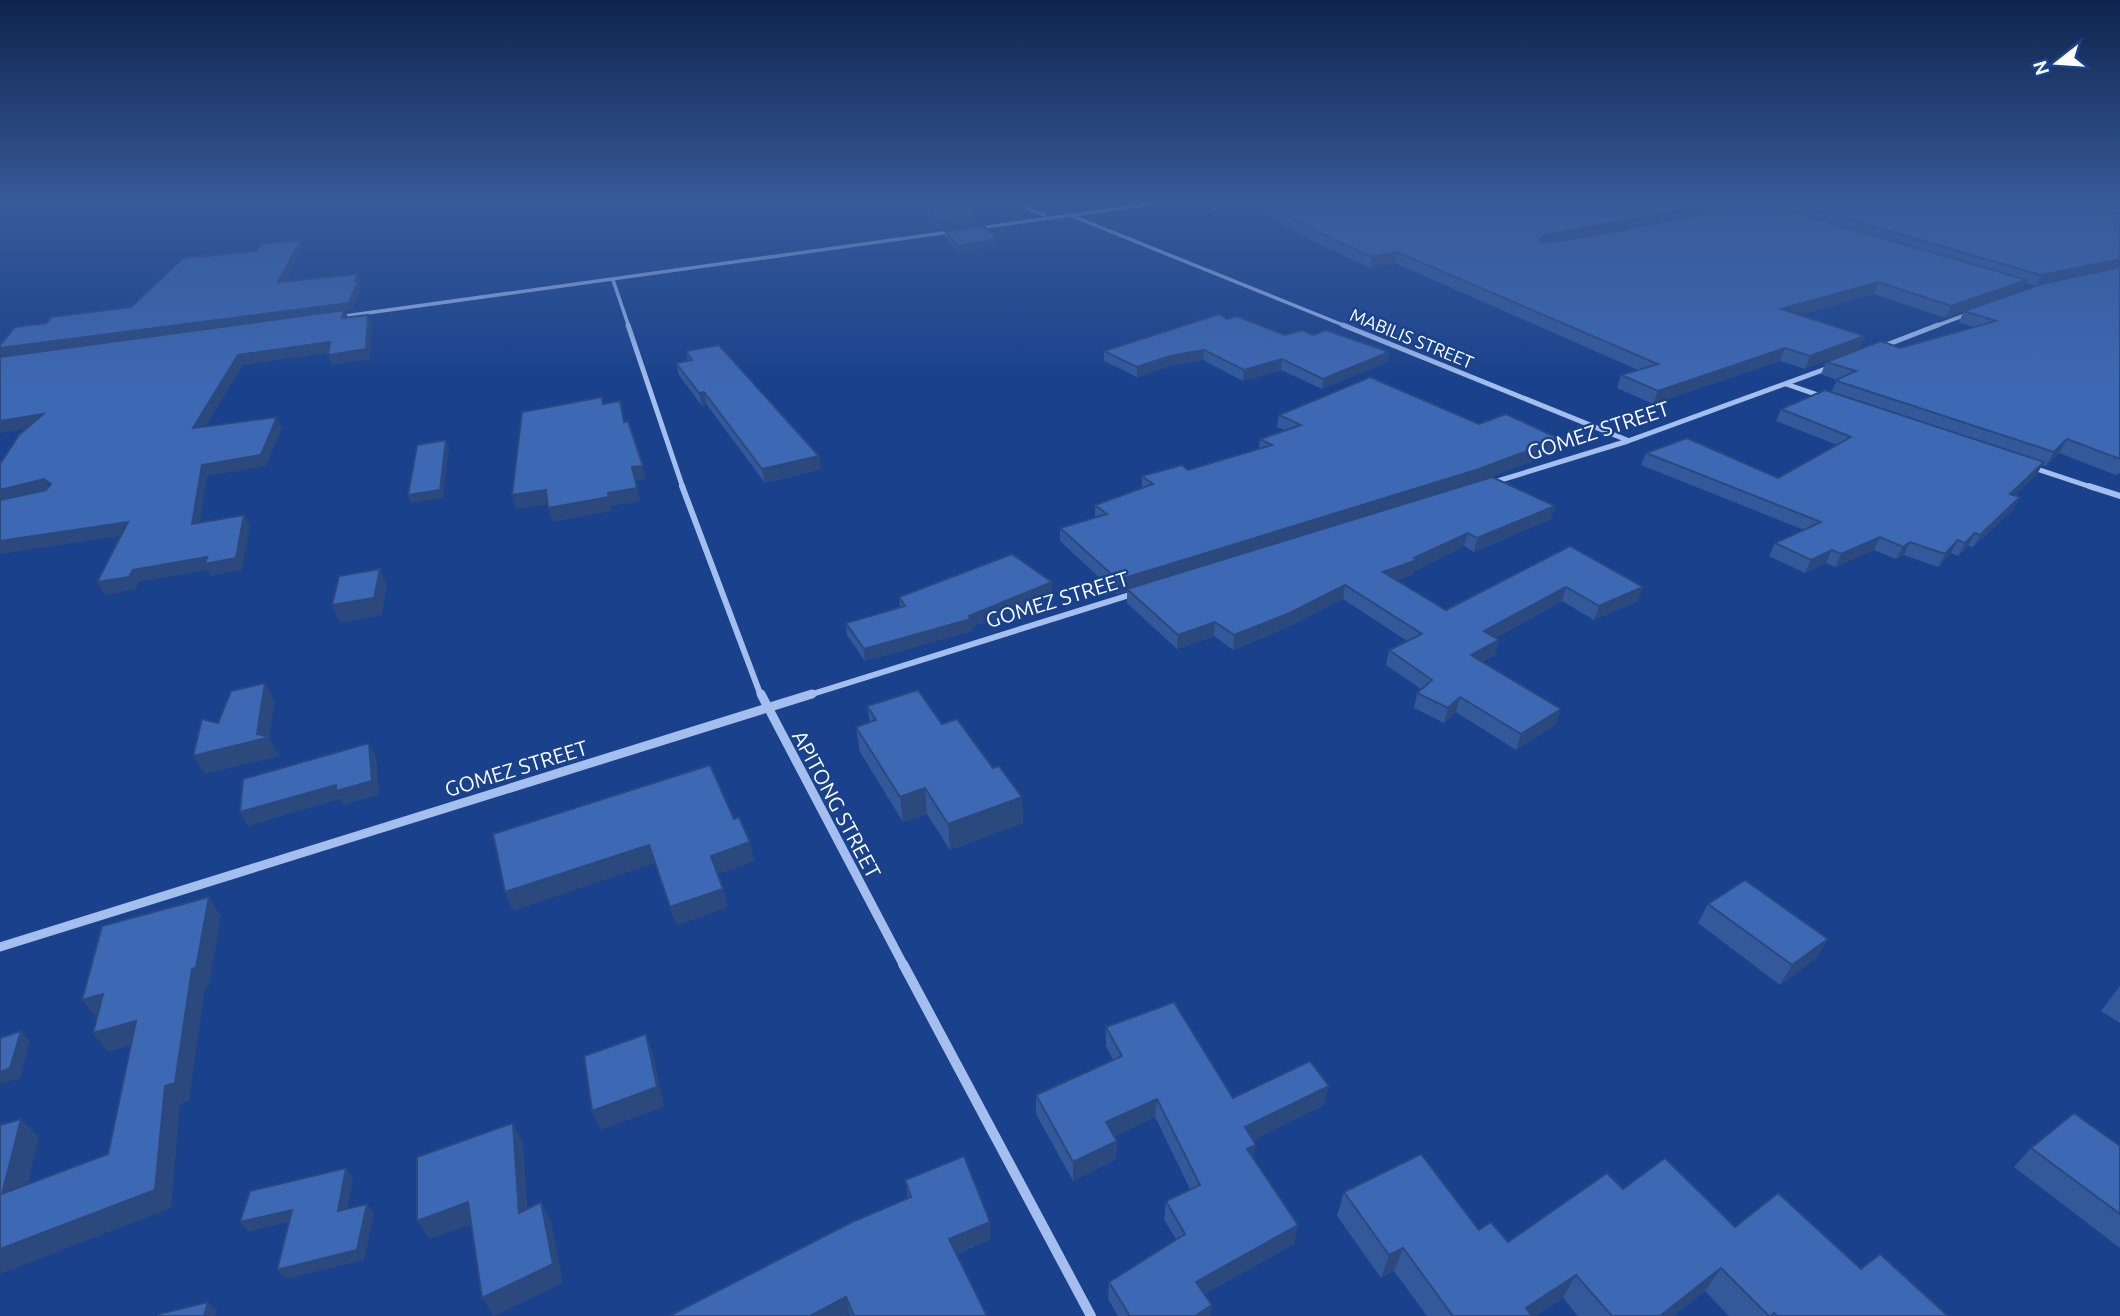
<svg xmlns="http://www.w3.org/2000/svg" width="2120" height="1316" font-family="Ubuntu,sans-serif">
<rect width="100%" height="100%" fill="#19418c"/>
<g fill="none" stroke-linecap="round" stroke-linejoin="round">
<path stroke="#a4bfee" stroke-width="2.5" d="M1204,203L1215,209"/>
<g stroke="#a4bfee" stroke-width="3.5">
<path d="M1016,203L1044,215"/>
<path d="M1741,203L1757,208"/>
<path d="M1761,207L1785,203"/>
<path d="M1070,215L1348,327"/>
<path d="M613,280L629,327"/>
<path d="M338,317L1159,203"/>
<path d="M1933,327L1968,314"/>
</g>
<g stroke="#a4bfee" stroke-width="5">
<path d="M628,325L683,488"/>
<path d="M1343,325L1627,440"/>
<path d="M1881,347L1938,325"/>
<path d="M1786,384L1824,397"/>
<path d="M2031,467L2094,488"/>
<path d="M1491,483L1628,441L1831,367"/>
</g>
<g stroke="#a4bfee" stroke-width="6">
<path d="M682,486L761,696"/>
<path d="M2089,486L2120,496"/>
<path d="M806,696L1136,593"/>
</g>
<g stroke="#a4bfee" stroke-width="9">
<path d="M761,694L904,966"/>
<path d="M0,947L812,694"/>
</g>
<path stroke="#a4bfee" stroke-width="10" d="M903,964L1091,1316"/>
</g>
<g fill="#34599a" fill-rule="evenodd">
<path d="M918,203H983V208L972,209L976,214L977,224L939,229Z"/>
<path d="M1244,203H1742L1740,207L1758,204L1755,203H1764H1762L1777,207L1779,203H2120V473L2116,475L2059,453L2046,466L2042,465L2037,474L2015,495L2020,497L2013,510L1973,547L1968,546L1958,556L1951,553L1938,567L1904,555L1896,559L1874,550L1835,567L1826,563L1805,573L1769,556L1775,543L1804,530L1641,465L1646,453L1778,478L1837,445L1776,421L1781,409L1831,392L1837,380L1821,374L1826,362L1900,348L1973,327L1959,322L1964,311L1945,318L1874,294L1799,315L1865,336L1859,348L1805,369L1780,361L1653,404L1617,388L1621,375L1638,370L1395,263L1371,268L1314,242ZM2025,283L2035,286L2021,291Z"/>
<path d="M945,231L997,239V246L958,252L945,237Z"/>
<path d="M1227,319L1285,335H1313L1389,352L1387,362L1322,389L1281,370L1243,381L1203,360L1169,366L1137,377L1104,361V351Z"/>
<path d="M686,351L819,456L821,469L765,483L707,405L702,406L679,375L676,363L688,361Z"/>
<path d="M1279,415L1479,424L1560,439L1557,452L1473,483L1555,506L1551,519L1474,552L1464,546L1414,571V574L1397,580L1446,610L1570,546L1638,601L1594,620L1562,601L1495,638L1499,640L1495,655L1482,662L1556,724L1516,750L1456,712L1444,723L1414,708L1417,693L1421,689L1386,665L1389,650L1407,641L1343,599L1288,627L1233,650L1214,636L1177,649L1127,603V591L1117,594L1060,541V528L1095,517V505L1142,488V476L1188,470L1259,449L1260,439L1285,430L1277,427Z"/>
<path d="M1052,594L972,627V631L865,661L847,635L846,623L900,607L899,597Z"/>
<path d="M867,706L993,768L1022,797L1023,823L950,850L927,814L903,822L860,752L856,727L870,722Z"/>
<path d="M1708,904L1828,939L1816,958L1780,985L1698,923Z"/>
<path d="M2120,986V1023L2101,1011Z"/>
<path d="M1106,1027L1233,1098L1324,1105L1253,1140V1158L1294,1244L1204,1294L1212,1305L1210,1316H1118L1108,1299L1109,1282L1176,1239L1164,1220L1166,1201L1190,1189L1155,1117L1115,1136L1117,1141L1116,1159L1073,1181L1036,1114V1095L1113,1060L1106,1046Z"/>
<path d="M2120,1146V1248L2014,1167L2031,1148Z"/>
<path d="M905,1180L991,1239L957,1254L987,1316H851L850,1314L669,1316L908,1198Z"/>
<path d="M1623,1189L1861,1269L1948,1316H1729L1705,1291L1673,1316H1578L1563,1298L1535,1316H1427L1394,1271L1381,1278L1337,1216L1344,1192L1479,1230L1508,1242Z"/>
</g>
<g fill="#2b497d">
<path d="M964,203H983V208L964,210Z"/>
<path d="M1716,203H1742L1740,207L1539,246V241L1542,236Z"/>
<path d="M976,214L977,224L939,229L938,220Z"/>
<path d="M997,239V246L958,252V246Z"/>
<path d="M301,240L303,247L281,290L278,282Z"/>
<path d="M1397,252L1395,263L1371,268L1372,257Z"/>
<path d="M2120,259V269L2035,286L2041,275Z"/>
<path d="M358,274L360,281L359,284L361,288L352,310L345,311L349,319L342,318L2,356L0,353V348L355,281Z"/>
<path d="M2027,280L2021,291L1945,318L1951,306Z"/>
<path d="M1879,282L1874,294L1777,321L1781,309Z"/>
<path d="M368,315L372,325L370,359L332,365L328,355Z"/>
<path d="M1865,336L1859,348L1805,369L1810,356Z"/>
<path d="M330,342L334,352L243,365L198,439L193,428L238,355Z"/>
<path d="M1785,348L1780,361L1653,404L1658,391Z"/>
<path d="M1204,350L1203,360L1169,366L1137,377V367L1170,356Z"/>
<path d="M1389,352L1387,362L1322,389L1323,379Z"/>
<path d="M1282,359L1281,370L1243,381L1244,370Z"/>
<path d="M704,392L707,405L702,406L699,393Z"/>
<path d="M43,414L49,425L0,433V421Z"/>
<path d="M277,417L282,428L266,466L207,476L198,536L192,524L202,465Z"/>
<path d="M1560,439L1557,452L1473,483L1127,589V591L1117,594L1118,580Z"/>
<path d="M2067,439L2059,453L2046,466L2054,452Z"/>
<path d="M446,440L449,448L443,498L411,503L408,495Z"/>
<path d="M819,456L821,469L765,483L762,469Z"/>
<path d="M2044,462L2037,474L2003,506L2010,494Z"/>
<path d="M643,466L646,479L635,481L632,467Z"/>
<path d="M44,479L51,490L0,503V490Z"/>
<path d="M637,488L640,501L611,506L608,493Z"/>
<path d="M546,490L550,504L516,509L512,495Z"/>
<path d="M609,497L612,511L552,522L548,508Z"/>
<path d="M2020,497L2013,510L1973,547L1980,535Z"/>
<path d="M1555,506L1551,519L1474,552L1477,538Z"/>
<path d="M244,515L250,526L242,570L211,576L208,570L139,582L136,589L105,595L97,582L133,570Z"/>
<path d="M128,522L135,534L0,554V541Z"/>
<path d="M1468,533L1464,546L1414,571V574L1380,586L1383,572Z"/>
<path d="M1975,533L1968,546L1958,556L1965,543Z"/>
<path d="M1880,537L1874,550L1835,567L1841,554Z"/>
<path d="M1958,540L1951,553L1938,567L1945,554Z"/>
<path d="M1910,542L1904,555L1896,559L1903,547Z"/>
<path d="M1832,550L1826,563L1805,573L1811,560Z"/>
<path d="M380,569L387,586L382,615L340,623L332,605Z"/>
<path d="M1052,582V594L972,627V631L865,661L864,649L969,616Z"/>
<path d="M1345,585L1343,599L1288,627L1233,650L1234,635Z"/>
<path d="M1566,587L1562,601L1480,646L1484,631Z"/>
<path d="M1643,587L1638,601L1594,620L1599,606Z"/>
<path d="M1215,622L1214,636L1177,649L1178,635Z"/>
<path d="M1499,640L1495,655L1467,670L1471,655Z"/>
<path d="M265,683L275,702L269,738L280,756L205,774L193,756L257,734Z"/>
<path d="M1460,697L1456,712L1444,723L1448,708Z"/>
<path d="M1561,709L1556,724L1516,750L1521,734Z"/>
<path d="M369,743L376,757L379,795L343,805L340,799L248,826L240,812Z"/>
<path d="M925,788L927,814L903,822L900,797Z"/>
<path d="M1022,797L1023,823L950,850L948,824Z"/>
<path d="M750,842L755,861L716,875L711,856Z"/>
<path d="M649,845L655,863L513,911L505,892Z"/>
<path d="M723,889L728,907L676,926L670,907Z"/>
<path d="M209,897L221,916L209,986L205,987L189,1101L180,1104L171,1208L0,1274V1249L155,1190L165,1086Z"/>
<path d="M1828,939L1816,958L1780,985L1792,965Z"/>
<path d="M103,994L97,1019L82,1000Z"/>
<path d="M136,1021L151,1039L108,1052L93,1033Z"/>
<path d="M21,1031L30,1041L20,1078L0,1084V1072Z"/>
<path d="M646,1034L653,1054L664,1107L600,1130L592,1111Z"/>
<path d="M1329,1086L1324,1105L1242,1146L1245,1127Z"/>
<path d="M1157,1099L1155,1117L1105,1141L1106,1122Z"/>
<path d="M21,1119L39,1137L21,1211L2,1194Z"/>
<path d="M513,1123L523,1142L529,1232L519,1213Z"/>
<path d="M1117,1141L1116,1159L1073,1181V1162Z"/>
<path d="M1256,1145L1252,1164L1247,1149Z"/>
<path d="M346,1168L353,1178L345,1221L338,1211Z"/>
<path d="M468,1202L480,1221L430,1239L417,1221Z"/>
<path d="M541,1202L551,1221L563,1283L494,1316L482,1298Z"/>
<path d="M367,1204L374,1214L364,1260L285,1279L277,1270Z"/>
<path d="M292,1210L300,1219L248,1232L240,1222Z"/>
<path d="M990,1222L991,1239L951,1256L949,1239Z"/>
<path d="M1298,1225L1294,1244L1193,1300L1196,1282Z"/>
<path d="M1403,1248L1394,1271L1381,1278L1389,1255Z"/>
<path d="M1721,1268L1705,1291L1673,1316H1660Z"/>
<path d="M1576,1275L1563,1298L1535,1316H1521L1526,1308Z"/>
<path d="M846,1297L850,1314L846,1316H810Z"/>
<path d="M208,1302L217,1311L215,1316H204Z"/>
<path d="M1212,1305L1210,1316H1195Z"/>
</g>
<g fill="#3d68b3" stroke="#2b497d" stroke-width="2">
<path d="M925,203H966L976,214L938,220Z"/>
<path d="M1263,203H1716L1542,236L1539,241L1543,243L1584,237L1762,203L2027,280L1951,306L1879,282L1781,309L1865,336L1810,356L1785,348L1658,391L1621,375L1658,364L1397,252L1372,257L1315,231Z"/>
<path d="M1792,203H2068L2120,215V259L2041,275Z"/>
<path d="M2104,203H2120V206Z"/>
<path d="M984,226L997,239L958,246L945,231Z"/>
<path d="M301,240L278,282L358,274L355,281H358L349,303L0,348V345L15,327L47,323L51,317L131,307L183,258L257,251L261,244Z"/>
<path d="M2120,267V459L2067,439L2054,452L1840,382L1836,380L1856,371L1826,362L1881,341L1900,348L1996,321L1964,311L2042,284Z"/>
<path d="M345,310L342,318L368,315L366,349L328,355L330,342L238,355L193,428L277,417L261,455L202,465L192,524L244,515L236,558L205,564L207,557L133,570L129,577L97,582L128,522L0,541V500L46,490L51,484L44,479L0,490V464L19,435L43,414L0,421V357Z"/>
<path d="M1219,314L1227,319L1237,316L1285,335L1302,330L1313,335L1326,330L1389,352L1323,379L1282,359L1244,370L1204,350L1170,356L1137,367L1104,351Z"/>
<path d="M719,345L819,456L762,469L704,392L699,393L676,363L692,360L686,351Z"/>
<path d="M1370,377L1479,424L1506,414L1560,439L1476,470L1118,580L1060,528L1107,514L1095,505L1153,484L1142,476L1182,465L1188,470L1272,445L1260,439L1301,425L1279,415Z"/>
<path d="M1825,390L2044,462L2010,494L2020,497L1980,535L1975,533L1965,543L1958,540L1945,554L1910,542L1903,547L1880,537L1841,554L1832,550L1811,560L1775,543L1821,522L1646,453L1687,438L1778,478L1851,437L1781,409Z"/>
<path d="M602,397L603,404L620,401L624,422L628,421L643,466L632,467L637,488L608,493L609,497L548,508L546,490L512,495L522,412Z"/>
<path d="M446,440L440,490L408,495L417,445Z"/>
<path d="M1492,477L1555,506L1477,538L1468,533L1414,558L1417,560L1383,572L1446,610L1570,546L1643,587L1599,606L1566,587L1484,631L1499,640L1471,655L1561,709L1521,734L1460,697L1448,708L1417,693L1432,680L1389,650L1422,634L1345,585L1290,613L1234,635L1215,622L1178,635L1127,589Z"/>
<path d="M1012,554L1052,582L969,616L971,619L864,649L846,623L905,606L899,597Z"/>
<path d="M380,569L374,598L332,605L339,576Z"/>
<path d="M265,683L257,734L270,737L193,756L202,719L218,723L231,691Z"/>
<path d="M918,690L942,724L957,719L993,768L999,766L1022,797L948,824L925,788L900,797L856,727L876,720L867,706Z"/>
<path d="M369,743L372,781L336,791V785L240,812L243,779Z"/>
<path d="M710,765L734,819L739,817L750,842L711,856L723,889L670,907L649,845L505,892L493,834Z"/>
<path d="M1745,880L1828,939L1792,965L1708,904Z"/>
<path d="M209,897L196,968L192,969L175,1083L165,1086L155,1190L0,1249V1125L21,1119L2,1194L108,1154L136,1021L93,1033L103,994L82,1000L102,926Z"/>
<path d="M1174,1002L1233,1098L1310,1061L1329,1086L1245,1127L1256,1145L1247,1149L1298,1225L1196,1282L1212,1305L1195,1316H1130L1109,1282L1185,1234L1166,1201L1200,1185L1157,1099L1106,1122L1117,1141L1073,1162L1036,1095L1122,1056L1106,1027Z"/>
<path d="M21,1031L10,1068L0,1072V1038Z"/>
<path d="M646,1034L657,1087L592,1111L584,1056Z"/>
<path d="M2074,1113L2120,1146V1214L2031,1148Z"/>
<path d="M513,1123L519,1213L541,1202L553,1264L482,1298L468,1202L417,1221V1157Z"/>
<path d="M1421,1154L1479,1230L1491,1222L1508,1242L1607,1173L1623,1189L1665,1158L1735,1227L1778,1193L1861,1269L1880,1254L1948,1316H1777L1774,1313L1771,1316H1769L1721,1268L1660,1316H1612L1576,1275L1526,1308L1532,1316H1453L1403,1248L1389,1255L1344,1192Z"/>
<path d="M964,1156L990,1222L949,1239L987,1316H854L846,1297L810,1316H669L852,1222L911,1197L905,1180Z"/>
<path d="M346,1168L338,1211L367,1204L357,1250L277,1270L292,1210L240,1222L250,1191Z"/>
<path d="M208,1302L204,1316H158L159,1314Z"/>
</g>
<linearGradient id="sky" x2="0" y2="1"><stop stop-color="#0e244d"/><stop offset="0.52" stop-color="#385a99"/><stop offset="1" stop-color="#385a99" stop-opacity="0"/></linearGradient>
<rect width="2120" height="387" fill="url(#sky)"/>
<g text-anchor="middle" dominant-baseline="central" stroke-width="5" stroke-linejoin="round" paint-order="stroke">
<g font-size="18" fill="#fff" stroke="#19418c">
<text transform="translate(1412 338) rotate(22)">MABILIS STREET</text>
</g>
<g font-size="21" fill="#fff" stroke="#19418c">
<text transform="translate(1598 430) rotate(-18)">GOMEZ STREET</text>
<text transform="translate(1057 599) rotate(-17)">GOMEZ STREET</text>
<text transform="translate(516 768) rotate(-17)">GOMEZ STREET</text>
<text transform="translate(837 804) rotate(62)">APITONG STREET</text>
</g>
</g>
<g transform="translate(2057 63) rotate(253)" stroke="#19418c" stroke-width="5" paint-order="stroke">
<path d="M0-5L12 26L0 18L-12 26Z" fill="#ffffff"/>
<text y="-10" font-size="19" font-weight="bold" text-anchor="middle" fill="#ffffff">N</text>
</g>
</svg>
